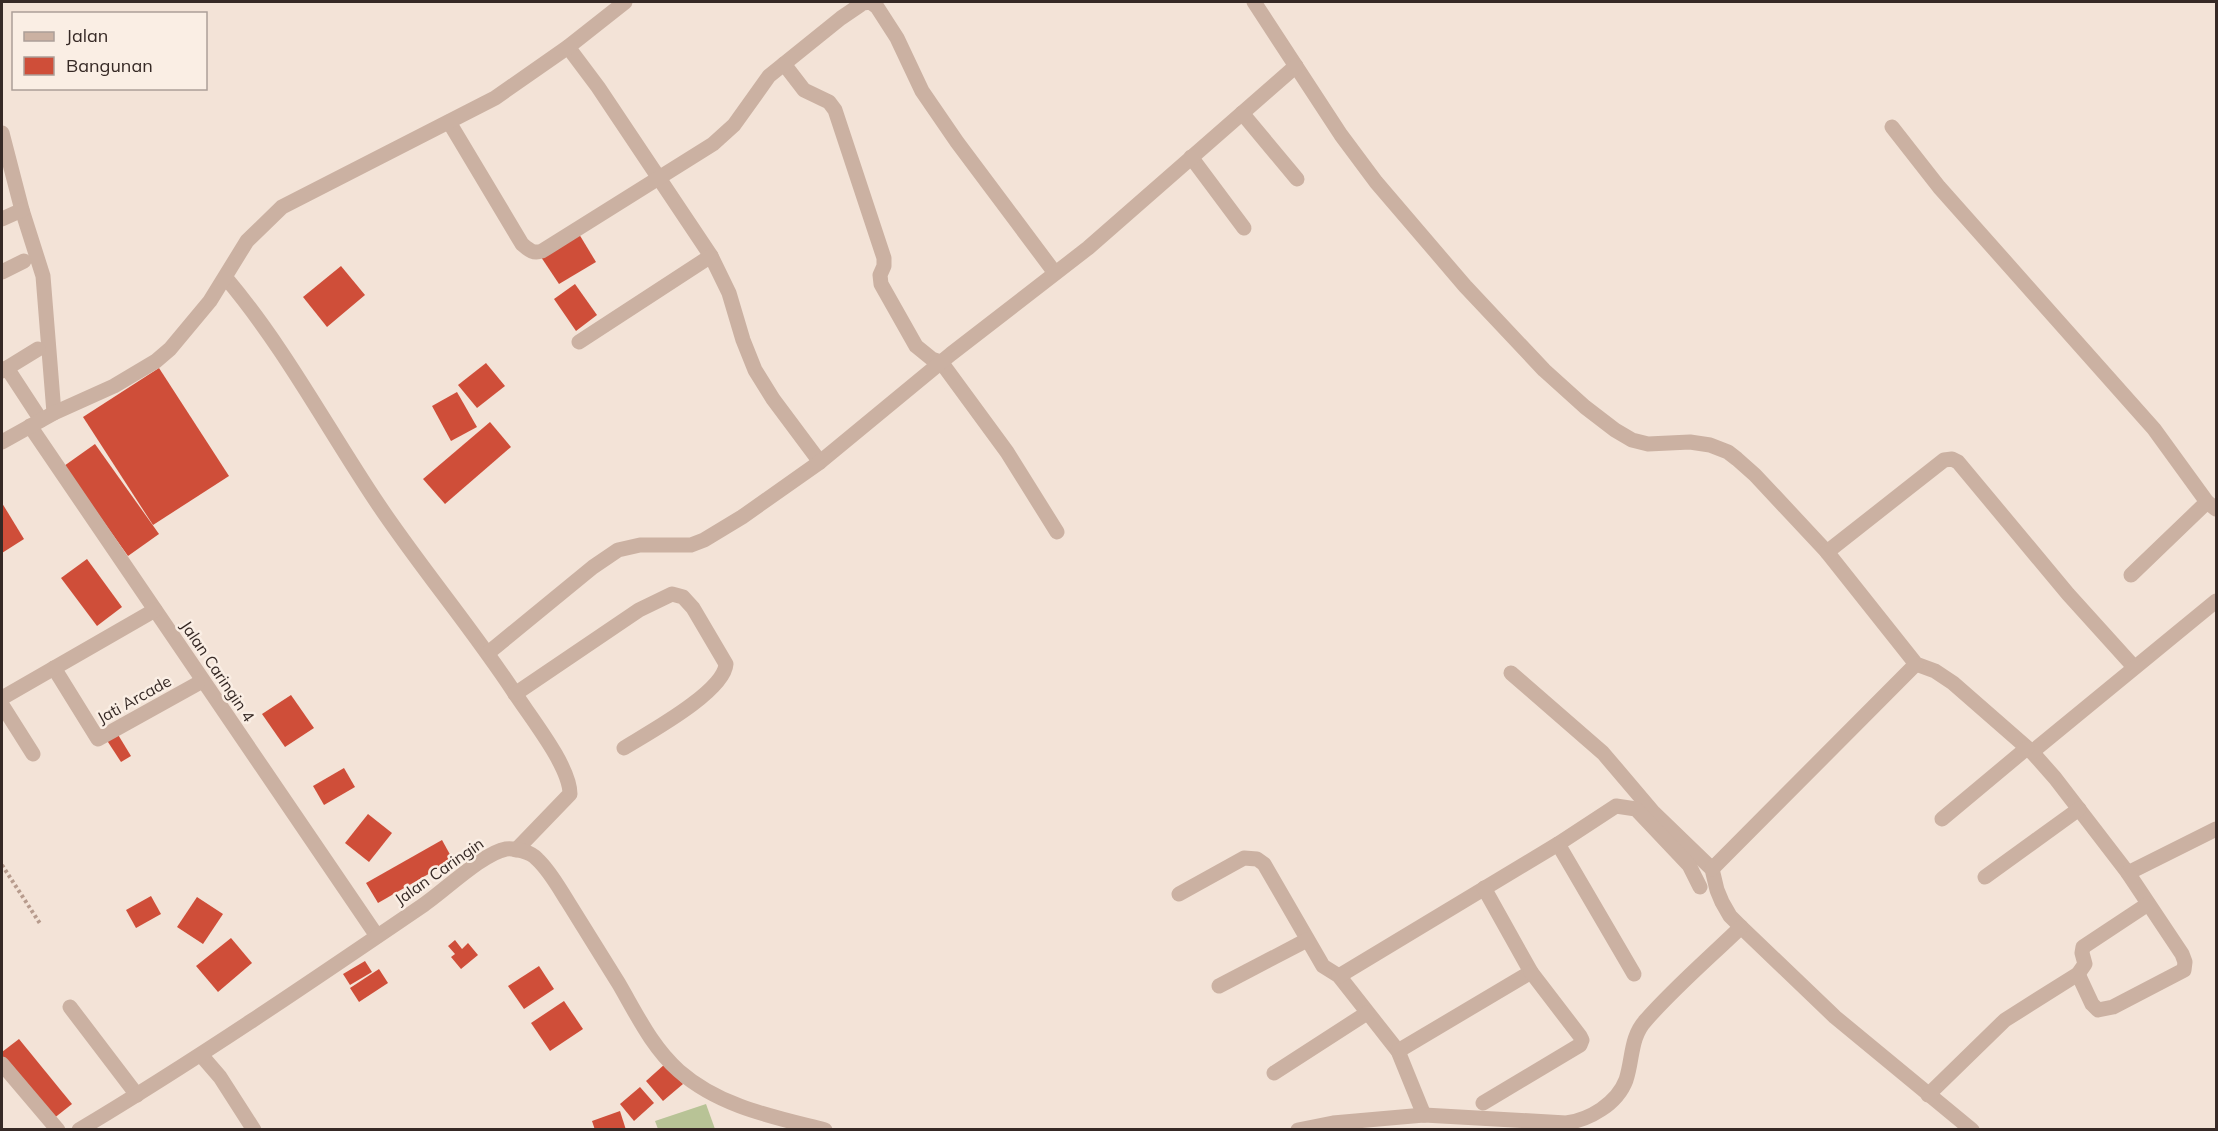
<svg xmlns="http://www.w3.org/2000/svg" width="2218" height="1131" font-family="Mulish,sans-serif">
<rect width="100%" height="100%" fill="#f3e3d7"/>
<path fill="#b8c396" d="M706,1104L715,1129H658L655,1121Z"/>
<g fill="#cf4e39">
<path d="M579,234L596,262L559,284L541,257Z"/>
<path d="M341,266L365,295L327,327L303,297Z"/>
<path d="M575,284L597,315L576,331L554,299Z"/>
<path d="M486,363L505,386L477,408L458,385Z"/>
<path d="M159,368L229,476L153,525L83,417Z"/>
<path d="M457,392L477,427L451,441L432,406Z"/>
<path d="M490,422L511,447L445,504L423,479Z"/>
<path d="M95,444L159,534L128,556L64,466Z"/>
<path d="M2,503L24,539L2,553Z"/>
<path d="M87,559L122,607L97,626L61,578Z"/>
<path d="M291,695L314,728L285,747L262,714Z"/>
<path d="M117,733L131,756L121,762L106,739Z"/>
<path d="M344,768L355,787L324,805L313,786Z"/>
<path d="M368,814L392,833L369,862L345,843Z"/>
<path d="M442,840L453,860L378,903L366,883Z"/>
<path d="M151,896L161,914L136,928L126,910Z"/>
<path d="M197,897L223,914L203,944L177,927Z"/>
<path d="M231,938L252,963L218,992L196,966Z"/>
<path d="M455,940L462,949L468,943L478,955L461,969L451,957L455,954L448,946Z"/>
<path d="M365,961L372,972L350,985L343,974Z"/>
<path d="M539,966L554,989L524,1009L508,986Z"/>
<path d="M379,969L388,983L359,1002L350,988Z"/>
<path d="M564,1001L583,1029L550,1051L531,1023Z"/>
<path d="M19,1039L72,1104L53,1119L2,1056V1052Z"/>
<path d="M665,1064L683,1084L663,1101L646,1081Z"/>
<path d="M640,1087L654,1103L634,1121L620,1104Z"/>
<path d="M620,1111L626,1130H595L592,1121Z"/>
</g>
<g fill="none" stroke-linecap="round" stroke-linejoin="round">
<path stroke="#b79b8d" stroke-width="4" stroke-dasharray="3 3" stroke-linecap="butt" d="M2,865L41,925"/>
<g stroke="#cbb1a2" stroke-width="15">
<path d="M1254,2L1341,135L1376,182L1465,286L1544,370L1585,407L1615,430L1632,440L1648,444L1690,442L1710,445L1728,452L1737,459L1755,475L1827,552L1916,664L1935,671L1953,683L2032,752L2055,778L2128,873L2216,829"/>
<path d="M568,47L598,87L711,256L729,293L743,340L755,370L773,399L820,462"/>
<path d="M784,64L804,90L829,102L835,110L884,258V266L880,275L881,284L916,346L932,359L941,362L1007,452L1057,532"/>
<path d="M1242,113L1297,179"/>
<path d="M449,122L522,244C529,250 533,254 542,251L713,144L734,125L769,76L841,18L863,3L870,2L877,7L897,38L922,91L957,142L1055,273"/>
<path d="M1892,127L1939,187L2154,429L2207,502L2216,509"/>
<path d="M2,133L22,210L43,276L54,413"/>
<path d="M1191,157L1244,228"/>
<path d="M2,219L22,210"/>
<path d="M2,272L24,261"/>
<path d="M226,278C285,348 327,428 378,504C421,568 471,627 514,692C530,717 570,766 570,794L516,850"/>
<path d="M579,342L711,256"/>
<path d="M7,368L41,420"/>
<path d="M2,371L38,349"/>
<path d="M30,426L377,936"/>
<path d="M2,442L54,413L114,386L156,361L170,349L210,301L247,241L282,207L495,98L568,47L625,2"/>
<path d="M1827,552L1944,460L1952,459L1958,462L2068,594L2134,667"/>
<path d="M2131,575L2207,502"/>
<path d="M488,653L593,567L618,550L640,545H691L704,540L742,517L820,462L951,354L1088,248L1296,66"/>
<path d="M54,668L98,739L197,684"/>
<path d="M1511,673L1603,753L1654,813L1712,869L1717,890L1722,902L1730,916L1741,927L1835,1017L1972,1130"/>
<path d="M515,694L639,610L672,594L683,597L693,608L726,664C724,692 648,733 624,748"/>
<path d="M2,698L155,610"/>
<path d="M2,705L33,754"/>
<path d="M2032,752L2216,601"/>
<path d="M1942,819L2027,748"/>
<path d="M1558,844L1634,974"/>
<path d="M1712,869L1916,664"/>
<path d="M1985,877L2079,809"/>
<path d="M1179,894L1244,858L1257,859L1264,864L1323,966L1339,976L1398,1051L1424,1115"/>
<path d="M2078,974L2092,1004L2098,1010L2113,1007L2184,970L2185,962L2182,954L2128,873"/>
<path d="M1339,976L1558,844L1616,806L1636,809L1689,865L1700,887"/>
<path d="M1219,986L1307,940"/>
<path d="M70,1007L137,1095"/>
<path d="M1398,1051L1531,972L1484,888"/>
<path d="M201,1055L220,1077L254,1130"/>
<path d="M2,1064L58,1130"/>
<path d="M1274,1073L1367,1013"/>
<path d="M1928,1095L2005,1020L2078,974L2085,964L2082,953L2083,947L2148,904"/>
<path d="M1483,1103L1580,1045L1582,1040L1580,1036L1531,972"/>
<path d="M79,1130C196,1060 309,983 422,906C443,892 483,853 506,849C515,848 531,852 537,859C550,871 559,888 568,902C585,929 602,957 619,984C637,1015 652,1047 679,1071C720,1107 774,1117 825,1130"/>
<path d="M1298,1130L1333,1123L1424,1115L1566,1123C1589,1120 1617,1104 1626,1080C1633,1059 1630,1037 1646,1020C1675,987 1709,958 1741,927"/>
</g>
</g>
<g text-anchor="middle" dominant-baseline="central" stroke-width="5" stroke-linejoin="round" paint-order="stroke">
<g font-size="16" fill="#362925" stroke="#faeee4">
<text transform="translate(218 671) rotate(56)">Jalan Caringin 4</text>
<text transform="translate(134 699) rotate(-29)">Jati Arcade</text>
<text transform="translate(439 871) rotate(-35)">Jalan Caringin</text>
</g>
</g>
<rect width="2218" height="1131" fill="none" stroke="#362925" stroke-width="6"/>
<rect x="12" y="12" width="195" height="78" fill="#faeee4" stroke="#ac9f98" stroke-width="1.5"/>
<rect x="24" y="32" width="30" height="9" fill="#cbb1a2" stroke="#ac9f98" stroke-width="1.5"/>
<text x="66" y="42" font-size="18" fill="#362925">Jalan</text>
<rect x="24" y="57" width="30" height="18" fill="#cf4e39" stroke="#ac9f98" stroke-width="1.5"/>
<text x="66" y="72" font-size="18" fill="#362925">Bangunan</text>
</svg>
